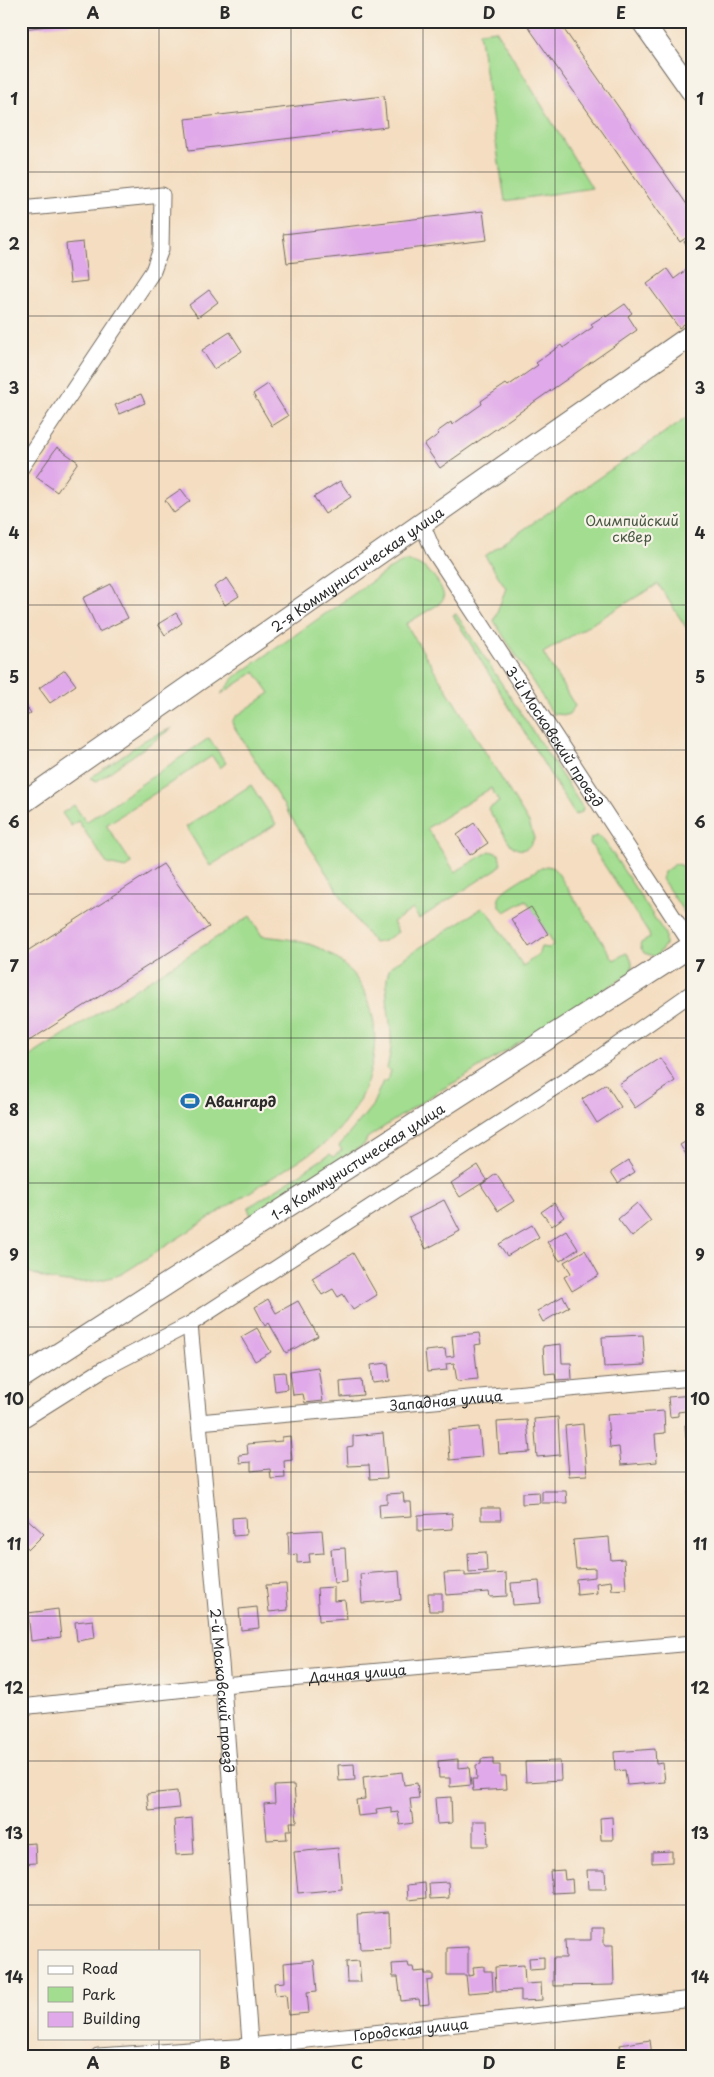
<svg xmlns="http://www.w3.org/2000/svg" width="714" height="2077" font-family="'Playpen Sans',sans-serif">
<rect width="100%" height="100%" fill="#f7f3e8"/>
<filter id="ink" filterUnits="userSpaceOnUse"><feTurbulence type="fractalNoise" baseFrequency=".02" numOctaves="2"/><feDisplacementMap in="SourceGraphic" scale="10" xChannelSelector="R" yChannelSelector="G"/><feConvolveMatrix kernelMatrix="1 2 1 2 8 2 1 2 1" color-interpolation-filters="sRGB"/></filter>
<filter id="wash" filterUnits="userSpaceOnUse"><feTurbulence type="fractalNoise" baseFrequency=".0096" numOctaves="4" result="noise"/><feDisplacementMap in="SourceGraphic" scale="20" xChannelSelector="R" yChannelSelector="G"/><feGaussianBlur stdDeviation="1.12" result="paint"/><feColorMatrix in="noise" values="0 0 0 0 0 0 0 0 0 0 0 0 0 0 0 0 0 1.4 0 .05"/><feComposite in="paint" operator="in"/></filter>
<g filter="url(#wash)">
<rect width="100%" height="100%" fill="#f4ddc0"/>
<g fill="#a2dd90" stroke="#66845e">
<path d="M496,30L592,188L505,201L479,32Z"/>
<path d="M693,413V638L658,584L543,653L575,706L568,715L553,714L494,621L506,588L485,556Z"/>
<path d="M405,561C422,561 442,580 444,598L439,604L406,624L529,823L534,838C530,850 520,853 511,845L488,809L499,802L491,788L427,828L455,872L490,851L499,854L501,864L498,868L419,919L413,909L393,922L398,932L384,941L374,943L356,920L233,725L232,722L235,717L270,693L255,672L221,694L235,677L388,570Z"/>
<path d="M456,614L583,808L582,812L575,815L453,615Z"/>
<path d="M172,728L97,781L90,778L145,740Z"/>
<path d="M209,738L226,763L220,768L212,756L106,825L132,864L126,868L107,864L78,821L71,826L62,813L74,805L86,822Z"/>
<path d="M251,785L276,824L210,866L186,827Z"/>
<path d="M597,836L601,837L609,848L665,934V945L656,957L644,953L640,946L641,943L650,938L649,934L590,843L591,838Z"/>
<path d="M675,864L681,865L693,886V926L662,879L664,872Z"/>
<path d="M546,866L552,867L557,872L614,960L626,953C633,957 633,966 631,973L466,1076L439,1091L367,1138L365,1144L251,1216L248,1208L249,1207L330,1154L333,1157L342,1150L339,1146L372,1106L383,1081H387L390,1070L387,1069C389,1058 392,1048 391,1037C391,1019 381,981 391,966L482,908L489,913L523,966L538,955L541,947L549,948L553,946L551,939L526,900L505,912C500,908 496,900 501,894C506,887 538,869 546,866Z"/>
<path d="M250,916L262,936C282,938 303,940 321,949C402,991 383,1099 320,1147L122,1274C87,1286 54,1286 21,1268V1062Z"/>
</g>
<g id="blocks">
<g fill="#e0a9e9">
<path d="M21,21H77V23L21,29Z"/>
<path d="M524,21H558L693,213V233L680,242Z"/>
<path d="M384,96L387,127L189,150L185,119Z"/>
<path d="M483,211L487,240L287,263L283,234Z"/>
<path d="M693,235V255L684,242Z"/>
<path d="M83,242L87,281L70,283L66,244Z"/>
<path d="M693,265V317L679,328L647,284L667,269L674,279Z"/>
<path d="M209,290L218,302L198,317L189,305Z"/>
<path d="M625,304L632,313L628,316L637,330L440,468L424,445L439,434L437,432L451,422L452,425L482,404L481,401L506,384L508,386L538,365L536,363L561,345L563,348L593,327L591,324L605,315L606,317Z"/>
<path d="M230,332L242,351L214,369L202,350Z"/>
<path d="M268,384L288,416L272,426L253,394Z"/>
<path d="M141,394L145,403L119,414L115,405Z"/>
<path d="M57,447L78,462L57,492L36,477Z"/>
<path d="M340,481L351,497L325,514L314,497Z"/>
<path d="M181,489L190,501L174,513L165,500Z"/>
<path d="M227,578L239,596L225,605L214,587Z"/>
<path d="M111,584L128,618L99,632L83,598Z"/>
<path d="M176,613L182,623L165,635L158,624Z"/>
<path d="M65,670L76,685L50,703L39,688Z"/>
<path d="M21,699L31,713L21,720Z"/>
<path d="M474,823L488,843L470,855L457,835Z"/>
<path d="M163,864L209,927L21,1046V955Z"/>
<path d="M531,907L548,934L529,947L511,919Z"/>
<path d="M660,1058L675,1081L635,1108L619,1084Z"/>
<path d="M606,1084L621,1107L597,1123L582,1099Z"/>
<path d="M693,1137V1161L691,1162L680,1145Z"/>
<path d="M628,1161L635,1172L618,1183L611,1172Z"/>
<path d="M478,1165L487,1180L460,1197L451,1183Z"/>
<path d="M496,1174L514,1201L498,1211L481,1185Z"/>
<path d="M444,1200L460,1231L426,1249L409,1218Z"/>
<path d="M554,1203L564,1217L552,1226L541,1212Z"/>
<path d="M637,1203L651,1221L632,1237L618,1219Z"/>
<path d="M532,1225L539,1237L507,1256L499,1244Z"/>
<path d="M566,1230L578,1249L560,1261L547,1242Z"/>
<path d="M585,1250L599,1275L572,1291L564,1277L571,1273L564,1262Z"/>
<path d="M353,1253L377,1295L353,1310L343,1294L338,1297L333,1289L322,1295L312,1278Z"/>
<path d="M563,1296L569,1307L543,1322L537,1311Z"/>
<path d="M268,1299L276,1313L298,1301L318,1336L286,1353L269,1323L265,1326L255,1307Z"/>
<path d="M257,1328L271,1352L255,1361L241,1337Z"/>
<path d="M479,1333L481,1344L474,1345L478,1379L457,1381L454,1363L446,1364L447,1370L427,1372L425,1351L445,1349L446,1357L454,1356L452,1336Z"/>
<path d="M643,1335L645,1365L604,1367L602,1337Z"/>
<path d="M561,1344L562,1363H571L572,1379L556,1380L555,1373L545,1374L543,1346Z"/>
<path d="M388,1363L390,1381L373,1383L371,1365Z"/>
<path d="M318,1367L323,1401L305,1403L303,1394L293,1395L290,1371Z"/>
<path d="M285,1372L287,1389L275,1391L273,1373Z"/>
<path d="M361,1380L363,1395L341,1397L340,1382Z"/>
<path d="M693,1395V1410L678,1412V1416L670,1417L668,1397Z"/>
<path d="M664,1411L665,1433L655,1434L657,1462L621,1465L619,1447L610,1448L607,1415Z"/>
<path d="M558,1417L560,1455L537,1457L534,1419Z"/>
<path d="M527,1420L530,1452L499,1454L497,1422Z"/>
<path d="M583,1424L587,1475L569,1476L565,1426Z"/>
<path d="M693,1424V1437L686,1438L685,1425Z"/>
<path d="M479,1427L482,1457L450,1460L448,1430Z"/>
<path d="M383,1433L387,1478L370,1479L369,1465L348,1466L347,1447L353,1446V1436Z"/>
<path d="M290,1436L292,1460L284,1461L285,1478L271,1479L270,1469L251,1471V1462L240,1463L239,1455L248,1454L247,1444L282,1441V1437Z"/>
<path d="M542,1491H566L567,1503H542Z"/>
<path d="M693,1491V1509H690L688,1492Z"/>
<path d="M539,1492L540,1503L522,1504V1493Z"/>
<path d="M403,1493L404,1502H411L412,1516L380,1518L379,1504L387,1503V1494Z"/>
<path d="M481,1508H500L501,1520H481Z"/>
<path d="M21,1513L44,1534L29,1549L21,1542Z"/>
<path d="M452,1513L453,1529L418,1531V1515Z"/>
<path d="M245,1517L246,1535L233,1536L232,1518Z"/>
<path d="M322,1530L324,1553L309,1554L310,1562L297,1563V1554L289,1555L288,1532Z"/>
<path d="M609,1537L611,1560L624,1559L626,1589L612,1590L611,1581L596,1583L597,1593L577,1595L576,1579L595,1577V1568L576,1569L573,1540Z"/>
<path d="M345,1548L347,1582L334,1583L331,1549Z"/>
<path d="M486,1552L487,1571L469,1572L468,1553Z"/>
<path d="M399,1571L401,1600L362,1603L360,1574Z"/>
<path d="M465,1572V1576L506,1573L507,1596L490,1597L489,1592L446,1595L444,1573Z"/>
<path d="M539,1581L541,1603L513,1605L511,1583Z"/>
<path d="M286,1584L288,1610L269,1612L266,1585Z"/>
<path d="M334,1587V1601L345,1600L347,1619L319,1621L317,1588Z"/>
<path d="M428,1593H442V1611H429Z"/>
<path d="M257,1607L259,1628L241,1630L239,1609Z"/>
<path d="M58,1609L61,1637L31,1641L28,1613Z"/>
<path d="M93,1620L95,1638L77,1641L75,1622Z"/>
<rect x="687" y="1738" width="6" height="22"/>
<path d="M655,1749L656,1764L663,1763L665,1782L627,1785L625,1770L615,1771L614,1752Z"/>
<path d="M493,1758V1765H500V1776H506L507,1789L473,1791L472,1779H477L476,1765L481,1764V1759Z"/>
<path d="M458,1759V1768L469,1767L471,1785L450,1787V1778H439L438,1761Z"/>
<path d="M560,1761L561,1780L526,1782L525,1762Z"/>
<path d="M354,1764L355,1780L339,1781L338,1765Z"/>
<path d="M402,1772L404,1785L417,1783L419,1798L410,1799L413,1823L400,1825L398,1812L391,1813V1807L376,1809L377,1814L358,1816L356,1800L365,1799L363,1777Z"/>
<path d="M294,1785L297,1822H290L291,1830H286L287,1839L267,1840L264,1804L275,1803L274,1786Z"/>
<path d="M177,1791L179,1808L149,1811L147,1794Z"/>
<path d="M451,1797L452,1823L437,1824L435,1798Z"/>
<path d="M612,1817L613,1840H601L600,1818Z"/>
<path d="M192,1818L194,1854L176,1855L174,1820Z"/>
<path d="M473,1821H487L488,1846H473Z"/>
<path d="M35,1843L36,1863L21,1864V1844Z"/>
<path d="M338,1848L342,1889L298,1893L294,1852Z"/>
<path d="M672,1851V1862L652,1863V1852Z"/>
<path d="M564,1870L565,1880L572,1879L573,1892L552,1893L550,1871Z"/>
<path d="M587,1870H605L606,1889H588Z"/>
<path d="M448,1882L449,1898L430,1899L429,1883Z"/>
<path d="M425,1883L426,1898L408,1900L407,1885Z"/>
<path d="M389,1912L390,1948L360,1949L358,1914Z"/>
<path d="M591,1928H604V1945H613L614,1985L553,1986V1958H566L565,1940H591Z"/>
<path d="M468,1947V1976L474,1975L473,1967L484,1966V1971H492L493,1991L468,1993L466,1975H447V1948Z"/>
<path d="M544,1957V1969L530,1970L529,1958Z"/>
<path d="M314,1960L317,1991L307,1992L309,2013L288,2015L286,1994L275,1995L274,1983L285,1982L284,1963Z"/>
<path d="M359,1961L361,1982H347L346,1962Z"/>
<path d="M408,1963L409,1967H413L414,1972L425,1971V1974H433V1980L427,1981L429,2004L420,2005L419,1999L401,2001L398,1977H393L392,1964Z"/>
<path d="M524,1965L525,1984L541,1983L542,2000L521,2001V1990L496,1991L495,1967Z"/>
<path d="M650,2040L652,2056H622L620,2045Z"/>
</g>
</g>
</g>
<g filter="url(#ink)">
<use href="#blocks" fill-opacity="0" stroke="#71695f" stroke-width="1"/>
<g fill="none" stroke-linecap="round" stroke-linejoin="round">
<g stroke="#71695f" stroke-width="17">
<g id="street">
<path d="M21,209L162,195L161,249L153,271L21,468"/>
<path id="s1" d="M422,524L433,550L693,947"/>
<path id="s2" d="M190,1324L223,1685L251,2056"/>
<path d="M21,1421L105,1368L190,1324L589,1065L693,992"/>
<path id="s3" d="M199,1422L693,1378"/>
<path id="s4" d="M21,1707L223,1685L693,1643"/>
<path id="s5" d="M98,2056L250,2046L693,1999"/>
</g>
</g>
<g stroke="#71695f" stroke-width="23">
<g id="secondary">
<path d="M642,21L693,93"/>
<path id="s6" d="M21,804L693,334"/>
<path id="s7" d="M21,1378L693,945"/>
</g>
</g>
<use href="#street" stroke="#fff" stroke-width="15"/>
<use href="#secondary" stroke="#fff" stroke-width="21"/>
</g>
</g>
<path fill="none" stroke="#2b2b2b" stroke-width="1" stroke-opacity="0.55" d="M159,21V1951M291,21V2056M423,21V2056M555,21V2056M21,172H693M21,316H693M21,461H693M21,605H693M21,750H693M21,894H693M21,1038H693M21,1183H693M21,1327H693M21,1472H693M21,1616H693M21,1761H693M21,1905H693M159,2038V2056"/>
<defs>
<g id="stadium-bare" transform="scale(1.5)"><path d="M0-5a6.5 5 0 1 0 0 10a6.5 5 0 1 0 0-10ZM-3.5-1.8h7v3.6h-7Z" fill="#1f6fb2" stroke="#f7f3e8" stroke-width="2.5" paint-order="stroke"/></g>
</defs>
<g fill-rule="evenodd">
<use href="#stadium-bare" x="190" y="1101"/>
</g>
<g text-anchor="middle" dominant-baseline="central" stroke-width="4.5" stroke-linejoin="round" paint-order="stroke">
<g font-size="14" fill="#495844" stroke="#f7f3e8">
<text x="632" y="520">Олимпийский<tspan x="632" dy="16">сквер</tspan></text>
</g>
<g font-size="14" fill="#2b2b2b" stroke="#f7f3e8">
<text stroke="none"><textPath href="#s6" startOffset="410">2-я Коммунистическая улица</textPath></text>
<text stroke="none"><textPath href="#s1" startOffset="251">3-й Московский проезд</textPath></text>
<text stroke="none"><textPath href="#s7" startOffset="400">1-я Коммунистическая улица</textPath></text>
<text stroke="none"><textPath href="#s3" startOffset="248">Западная улица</textPath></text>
<text stroke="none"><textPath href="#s4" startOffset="338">Дачная улица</textPath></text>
<text stroke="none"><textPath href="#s2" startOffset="368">2-й Московский проезд</textPath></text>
<text stroke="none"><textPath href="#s5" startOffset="314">Городская улица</textPath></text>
</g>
<g font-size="14" font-weight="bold" fill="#2b2b2b" stroke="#f7f3e8" text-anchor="start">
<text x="205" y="1101">Авангард</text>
</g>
</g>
<rect width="714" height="2077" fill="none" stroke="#f7f3e8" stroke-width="55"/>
<rect x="38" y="1950" width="162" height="90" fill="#f7f3e8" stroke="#a5a39c"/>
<rect x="48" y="1966" width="25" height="8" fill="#ffffff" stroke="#a5a39c"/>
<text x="82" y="1974" font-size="15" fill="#2b2b2b">Road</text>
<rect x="48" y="1987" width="25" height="15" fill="#a2dd90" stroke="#a5a39c"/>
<text x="82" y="2000" font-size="15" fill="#2b2b2b">Park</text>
<rect x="48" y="2012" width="25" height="15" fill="#e0a9e9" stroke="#a5a39c"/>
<text x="82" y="2024" font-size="15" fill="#2b2b2b">Building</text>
<rect x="28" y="28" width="658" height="2022" fill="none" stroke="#2b2b2b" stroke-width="2"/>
<g font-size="16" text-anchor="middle" font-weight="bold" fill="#2b2b2b">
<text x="93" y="19">A</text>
<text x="225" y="19">B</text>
<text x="357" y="19">C</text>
<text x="489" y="19">D</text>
<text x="621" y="19">E</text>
<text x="14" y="105">1</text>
<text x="700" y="105">1</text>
<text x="14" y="250">2</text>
<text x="700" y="250">2</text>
<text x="14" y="394">3</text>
<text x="700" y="394">3</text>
<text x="14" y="539">4</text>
<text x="700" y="539">4</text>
<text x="14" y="683">5</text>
<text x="700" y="683">5</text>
<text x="14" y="828">6</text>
<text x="700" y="828">6</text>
<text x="14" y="972">7</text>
<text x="700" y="972">7</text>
<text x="14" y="1116">8</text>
<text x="700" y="1116">8</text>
<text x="14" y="1261">9</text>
<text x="700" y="1261">9</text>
<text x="14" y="1405">10</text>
<text x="700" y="1405">10</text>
<text x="14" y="1550">11</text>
<text x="700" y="1550">11</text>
<text x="14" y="1694">12</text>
<text x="700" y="1694">12</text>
<text x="14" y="1839">13</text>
<text x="700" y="1839">13</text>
<text x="14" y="1983">14</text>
<text x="700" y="1983">14</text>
<text x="93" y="2069">A</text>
<text x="225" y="2069">B</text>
<text x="357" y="2069">C</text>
<text x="489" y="2069">D</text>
<text x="621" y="2069">E</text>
</g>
</svg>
